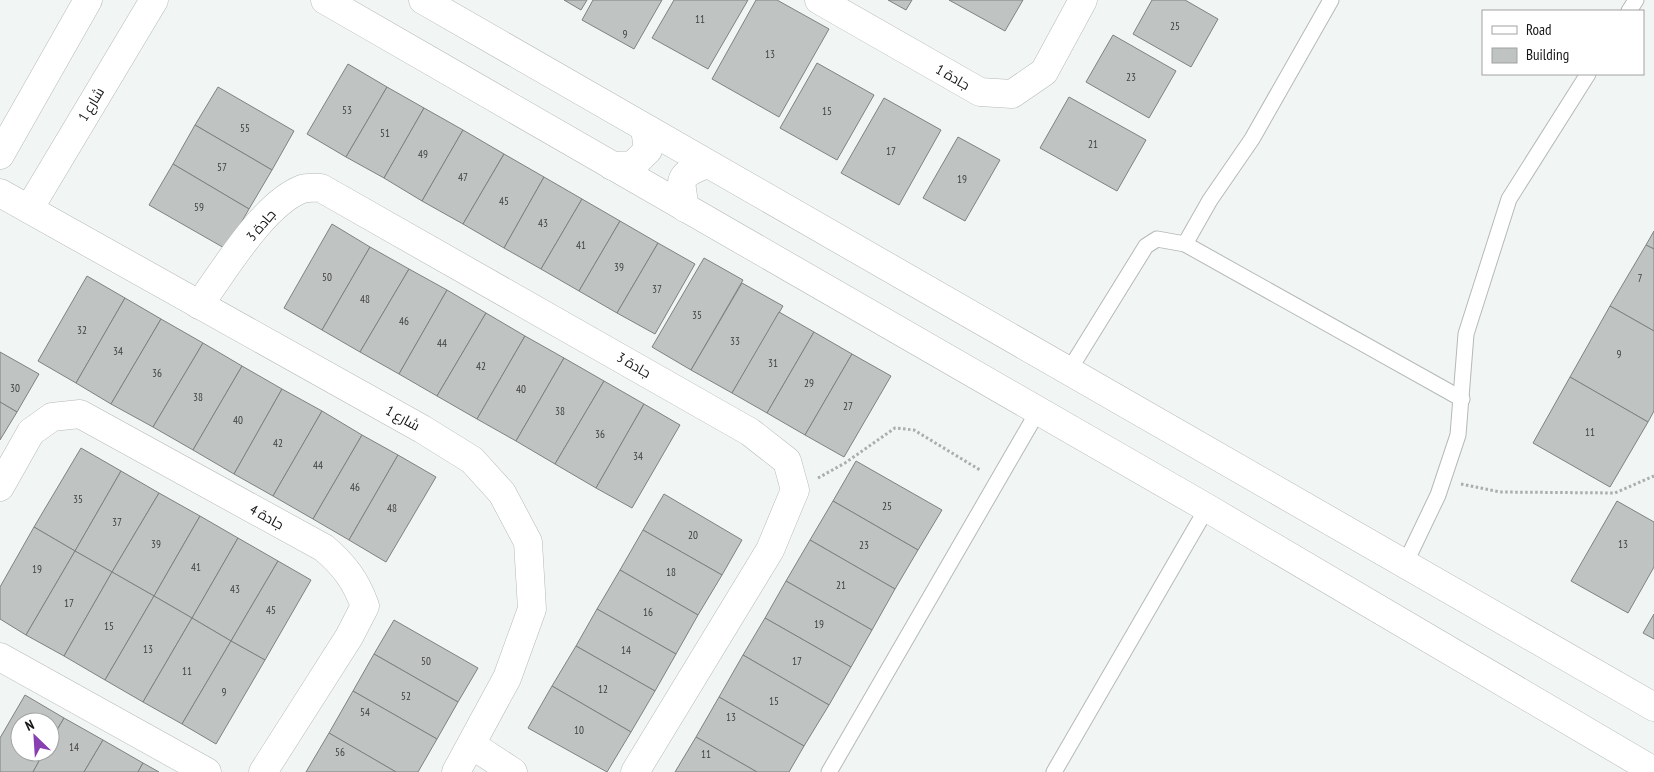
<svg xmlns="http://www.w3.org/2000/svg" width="1654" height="772" font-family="'PT Sans Narrow',Cairo,sans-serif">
<rect width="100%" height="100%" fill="#f1f5f3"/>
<g fill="#bfc3c1" stroke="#7f8281">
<path d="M564,0H587L581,10Z"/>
<path d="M593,0H662L634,49L582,20Z"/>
<path d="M674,0H748L708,69L652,38Z"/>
<path d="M756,0H777L829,29L779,117L712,79Z"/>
<path d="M888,0H912L906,10Z"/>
<path d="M949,0H1023L1005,31Z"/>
<path d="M1152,0H1185L1218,19L1191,67L1133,34Z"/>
<path d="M1113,35L1176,71L1149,118L1086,82Z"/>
<path d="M817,63L874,95L837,160L780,128Z"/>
<path d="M348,64L387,87L346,157L307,134Z"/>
<path d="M218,87L294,131L272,170L195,125Z"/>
<path d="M387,87L424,108L384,178L346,157Z"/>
<path d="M1069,97L1146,140L1117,191L1040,148Z"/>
<path d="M884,98L941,130L899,205L841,173Z"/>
<path d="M424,108L463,130L422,201L384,178Z"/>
<path d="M195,125L272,170L249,209L173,164Z"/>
<path d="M463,130L504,154L463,224L422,201Z"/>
<path d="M958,137L1000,160L965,221L923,198Z"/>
<path d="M504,154L544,177L504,248L463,224Z"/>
<path d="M173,164L249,209L226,249L149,205Z"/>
<path d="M544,177L582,199L541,269L504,248Z"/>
<path d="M582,199L620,221L579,291L541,269Z"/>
<path d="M620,221L658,243L617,313L579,291Z"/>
<path d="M332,224L370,247L322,330L284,308Z"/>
<path d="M1654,231V249L1646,245Z"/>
<path d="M658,243L695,264L655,334L617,313Z"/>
<path d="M1646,245L1654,249V331L1610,306Z"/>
<path d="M370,247L409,269L360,352L322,330Z"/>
<path d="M704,258L743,280L691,370L652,347Z"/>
<path d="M409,269L447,290L399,374L360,352Z"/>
<path d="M87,276L125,298L76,383L38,361Z"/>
<path d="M742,283L783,306L732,393L691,370Z"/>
<path d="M447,290L486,313L437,396L399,374Z"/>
<path d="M125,298L161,319L111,404L76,383Z"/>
<path d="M1610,306L1654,331V411L1648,422L1570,377Z"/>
<path d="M779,312L814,332L767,413L732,393Z"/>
<path d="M486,313L525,336L477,419L437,396Z"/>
<path d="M161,319L203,343L153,427L111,404Z"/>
<path d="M814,332L852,354L805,435L767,413Z"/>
<path d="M525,336L564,358L516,441L477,419Z"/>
<path d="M203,343L242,366L193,450L153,427Z"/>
<path d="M0,352L39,374L17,412L0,402Z"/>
<path d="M852,354L891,376L844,457L805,435Z"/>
<path d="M564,358L604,381L555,464L516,441Z"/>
<path d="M242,366L282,389L234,474L193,450Z"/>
<path d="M1570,377L1648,422L1610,487L1533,443Z"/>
<path d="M604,381L644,404L596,488L555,464Z"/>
<path d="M282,389L322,411L273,496L234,474Z"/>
<path d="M0,402L17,412L0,440Z"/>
<path d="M644,404L680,425L632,508L596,488Z"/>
<path d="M322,411L362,435L313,519L273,496Z"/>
<path d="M362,435L398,455L349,540L313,519Z"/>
<path d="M81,448L121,471L75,551L34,527Z"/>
<path d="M398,455L436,477L386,562L349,540Z"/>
<path d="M856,461L942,510L918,550L833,501Z"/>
<path d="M121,471L159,493L112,572L75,551Z"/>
<path d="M159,493L200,516L154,596L112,572Z"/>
<path d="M664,494L742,540L722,575L643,530Z"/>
<path d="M833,501L918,550L895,589L810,540Z"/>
<path d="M1617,501L1654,522V567L1628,613L1571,581Z"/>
<path d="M200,516L238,538L192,618L154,596Z"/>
<path d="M34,527L75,551L26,635L0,619V587Z"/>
<path d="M643,530L722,575L698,615L620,570Z"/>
<path d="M238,538L278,561L231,641L192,618Z"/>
<path d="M810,540L895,589L872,630L786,581Z"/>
<path d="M75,551L112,572L64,656L26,635Z"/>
<path d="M278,561L311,580L265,660L231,641Z"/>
<path d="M620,570L698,615L676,654L597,609Z"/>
<path d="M112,572L154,596L105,680L64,656Z"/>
<path d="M786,581L872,630L851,667L765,618Z"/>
<path d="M154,596L192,618L143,702L105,680Z"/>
<path d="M597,609L676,654L655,691L576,646Z"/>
<path d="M1654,614V639L1643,633Z"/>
<path d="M192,618L231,641L182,724L143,702Z"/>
<path d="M765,618L851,667L829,705L743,655Z"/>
<path d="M394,620L478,668L458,702L374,654Z"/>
<path d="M231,641L265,660L216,744L182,724Z"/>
<path d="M576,646L655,691L631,732L552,686Z"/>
<path d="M374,654L458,702L437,739L353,691Z"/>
<path d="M743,655L829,705L804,746L719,697Z"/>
<path d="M552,686L631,732L607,772L528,728Z"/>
<path d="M353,691L437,739L418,772H396L329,733Z"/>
<path d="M25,695L64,718L50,742V722H20V752H44L33,772H0V738Z"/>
<path d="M719,697L804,746L789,772H757L696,737Z"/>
<path d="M64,718L103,740L84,772H33L44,752H50V742Z"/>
<path d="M329,733L396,772H306Z"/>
<path d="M696,737L757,772H675Z"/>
<path d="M103,740L143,763L138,772H84Z"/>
<path d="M143,763L159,772H138Z"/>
</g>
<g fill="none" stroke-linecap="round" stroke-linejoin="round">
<g stroke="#b5b9b7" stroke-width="17">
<g id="service">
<path d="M1629,11L1636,0"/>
<path d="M1185,244L1210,200L1252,139L1331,0"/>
<path d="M1068,372L1146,246L1157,239L1185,244L1462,399"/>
<path d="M1405,564L1438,495L1458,435L1466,334L1509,199L1588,74"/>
<path d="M829,772L1038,411"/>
<path d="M1054,772L1207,508"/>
</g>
</g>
<g stroke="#b5b9b7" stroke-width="29">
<g id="minor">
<path d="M819,0L980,92L1012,94L1044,72L1083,0"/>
<path d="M0,155L88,0"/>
<path d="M0,193L422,429L472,460L502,493L528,542L532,609L507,678L456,772"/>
<path d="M29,209L154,0"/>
<path d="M199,305C224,271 263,204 302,189C308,187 315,188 321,188L750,432L787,461L795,490L770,550L635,772"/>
<path d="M0,487L31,432L52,417L80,414L324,548C344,565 356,581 365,606L349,637L263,772"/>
<path d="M0,657L207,772"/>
<path d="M472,745L513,772"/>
</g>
</g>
<g stroke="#b5b9b7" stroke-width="29">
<g id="tertiary">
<path d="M325,0L1207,508L1654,771"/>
<path d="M423,0L1654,707"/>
<path d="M612,166L633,165L648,150L645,128"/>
<path d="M685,208C680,178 677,176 707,164"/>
</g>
</g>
<g stroke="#abaead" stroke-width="3" stroke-dasharray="2.5 2.5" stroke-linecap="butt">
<path d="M818,478L845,463L895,428L914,430L980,470"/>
<path d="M1461,484L1500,492L1615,493L1654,476"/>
</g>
<use href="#service" stroke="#fff" stroke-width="15"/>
<use href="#minor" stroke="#fff" stroke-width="28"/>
<use href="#tertiary" stroke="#fff" stroke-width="28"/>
</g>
<g text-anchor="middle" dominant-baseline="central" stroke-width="4" stroke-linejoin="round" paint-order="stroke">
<g font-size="11" fill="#404241">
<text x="700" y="19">11</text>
<text x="1175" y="26">25</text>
<text x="625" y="34">9</text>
<text x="770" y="54">13</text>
<text x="1131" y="77">23</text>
<text x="347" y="110">53</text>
<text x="827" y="111">15</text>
<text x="245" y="128">55</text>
<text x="385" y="133">51</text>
<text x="1093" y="144">21</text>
<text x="891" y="151">17</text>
<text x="423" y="154">49</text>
<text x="222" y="167">57</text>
<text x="463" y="177">47</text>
<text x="962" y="179">19</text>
<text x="504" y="201">45</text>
<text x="199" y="207">59</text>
<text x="543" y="223">43</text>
<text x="581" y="245">41</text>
<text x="619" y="267">39</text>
<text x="327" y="277">50</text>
<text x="1640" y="278">7</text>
<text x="657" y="289">37</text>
<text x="365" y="299">48</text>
<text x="697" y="315">35</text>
<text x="404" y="321">46</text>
<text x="82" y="330">32</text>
<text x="735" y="341">33</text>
<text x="442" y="343">44</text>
<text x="118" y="351">34</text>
<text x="1619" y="354">9</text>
<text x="773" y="363">31</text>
<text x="481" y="366">42</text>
<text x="157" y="373">36</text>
<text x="809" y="383">29</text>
<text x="15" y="388">30</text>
<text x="521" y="389">40</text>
<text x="198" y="397">38</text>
<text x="848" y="406">27</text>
<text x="560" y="411">38</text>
<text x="238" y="420">40</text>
<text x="1590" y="432">11</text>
<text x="600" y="434">36</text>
<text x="278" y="443">42</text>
<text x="638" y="456">34</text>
<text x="318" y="465">44</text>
<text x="355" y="487">46</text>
<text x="78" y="499">35</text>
<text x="887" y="506">25</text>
<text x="392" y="508">48</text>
<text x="117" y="522">37</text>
<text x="693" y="535">20</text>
<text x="156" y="544">39</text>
<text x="1623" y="544">13</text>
<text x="864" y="545">23</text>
<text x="196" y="567">41</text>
<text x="37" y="569">19</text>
<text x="671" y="572">18</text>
<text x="841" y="585">21</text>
<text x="235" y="589">43</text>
<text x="69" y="603">17</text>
<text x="271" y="610">45</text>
<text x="648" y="612">16</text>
<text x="819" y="624">19</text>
<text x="109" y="626">15</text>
<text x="148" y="649">13</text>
<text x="626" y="650">14</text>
<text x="426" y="661">50</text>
<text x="797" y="661">17</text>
<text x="187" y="671">11</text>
<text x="603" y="689">12</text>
<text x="224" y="692">9</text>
<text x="406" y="696">52</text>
<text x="774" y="701">15</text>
<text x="365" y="712">54</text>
<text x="731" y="717">13</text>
<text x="579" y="730">10</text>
<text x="74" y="747">14</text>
<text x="340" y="752">56</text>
<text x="706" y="754">11</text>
</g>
<g font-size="14" fill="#151716" stroke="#fff">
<text transform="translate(953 77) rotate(30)">جادة 1</text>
<text transform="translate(91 104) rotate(-59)">شارع 1</text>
<text transform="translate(261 225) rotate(-49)">جادة 3</text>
<text transform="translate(634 365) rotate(30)">جادة 3</text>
<text transform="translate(403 418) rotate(29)">شارع 1</text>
<text transform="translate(267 517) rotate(29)">جادة 4</text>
</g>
</g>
<rect x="1482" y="10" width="162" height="65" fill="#ffffff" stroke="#a1a2a2"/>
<rect x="1492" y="26" width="25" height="8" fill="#ffffff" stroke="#a1a2a2"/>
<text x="1526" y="35" font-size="15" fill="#151716">Road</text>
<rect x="1492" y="48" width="25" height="15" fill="#bfc3c1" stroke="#a1a2a2"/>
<text x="1526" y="60" font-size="15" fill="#151716">Building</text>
<g transform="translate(35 737) rotate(335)"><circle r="24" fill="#ffffff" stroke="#a1a2a2"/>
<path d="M0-4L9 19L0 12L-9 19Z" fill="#883fb1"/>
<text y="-8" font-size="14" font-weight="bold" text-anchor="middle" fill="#151716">N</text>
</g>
</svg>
